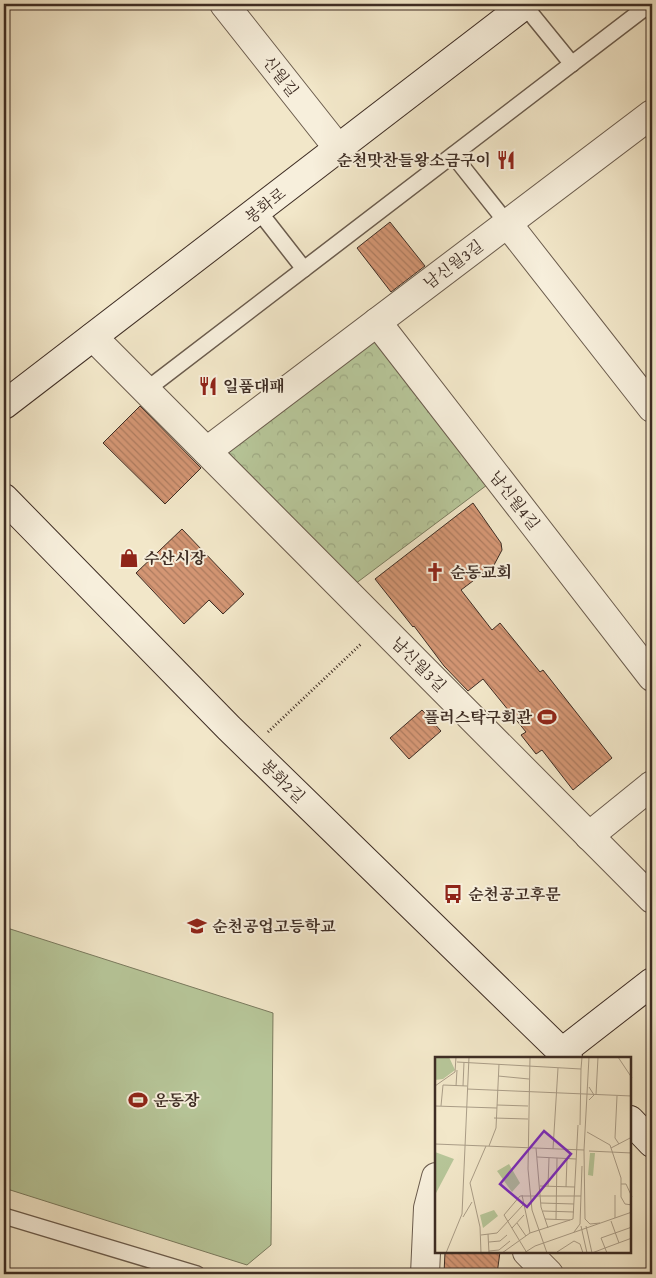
<svg xmlns="http://www.w3.org/2000/svg" width="656" height="1278" font-family="'Gentium Book Plus','Noto Serif KR',serif">
<defs>
<pattern id="park-crowns" width="20" height="18" patternUnits="userSpaceOnUse" patternTransform="scale(1.25)"><rect width="20" height="18" fill="#b7c699"/><path d="M2 6a3 3 0 1 1 6 0M12 15a3 3 0 1 1 6 0" fill="none" stroke="#9eaa84"/></pattern>
<pattern id="building-back-hatch" width="6" height="6" patternUnits="userSpaceOnUse" patternTransform="scale(1.25)"><rect width="6" height="6" fill="#d49674"/><path d="M-1 5l2 2M0 0l6 6M5-1l2 2" fill="none" stroke="#ad7b5f"/></pattern>
</defs>
<rect width="100%" height="100%" fill="#f2e7c9"/>
<filter id="stains"><feTurbulence type="fractalNoise" baseFrequency=".004" numOctaves="4"/><feColorMatrix values="0 0 0 0 .2 0 0 0 0 .09 0 0 0 0 .02 0 0 0 .5 -.17"/></filter>
<radialGradient id="worn" r=".72"><stop offset=".6" stop-color="#630" stop-opacity="0"/><stop offset="1" stop-color="#630" stop-opacity=".3"/></radialGradient>
<path fill="url(#park-crowns)" stroke="#7a7a5e" d="M376,334L491,482L355,584L222,451Z"/>
<path fill="#b7c699" stroke="#7a7a5e" d="M4,927L273,1013L271,1245L247,1265L4,1188Z"/>
<g fill="url(#building-back-hatch)" stroke="#3e2d24">
<path d="M390,222L425,266L391,292L357,248Z"/>
<path d="M140,406L201,468L165,504L103,443Z"/>
<path d="M473,503L501,543L502,550L494,565L461,590L492,630L500,623L540,672L543,670L612,758L573,790L542,750L536,754L521,735L526,732L483,679L468,691L444,666L414,626L413,627L375,579Z"/>
<path d="M182,529L244,594L223,614L209,600L184,624L136,573Z"/>
<path d="M422,710L441,731L409,759L390,738Z"/>
<path d="M445,1252H500L497,1274H444Z"/>
</g>
<g fill="none" stroke-linecap="round" stroke-linejoin="round">
<g stroke="#6b5c4d" stroke-width="18">
<g id="lane">
<path d="M524,5L572,64"/>
<path d="M453,155L507,223"/>
<path d="M258,210L304,269"/>
<path d="M146,390L650,4"/>
<path d="M4,1216L197,1274"/>
</g>
</g>
<g stroke="#6b5c4d" stroke-width="30">
<g id="street">
<path d="M224,4L338,148"/>
<path d="M507,223L652,408"/>
<path d="M377,322L652,677"/>
<path d="M93,337L652,899"/>
<path d="M207,451L652,114"/>
<path d="M589,836L652,785"/>
<path d="M527,1252L549,1274"/>
<path d="M425,1274L428,1208L436,1177"/>
</g>
</g>
<g stroke="#3e2d24" stroke-width="30">
<g id="secondary">
<path d="M4,405L526,4"/>
<path d="M4,498L229,728L568,1058"/>
<path d="M562,1052L652,982"/>
<path d="M630,1120L652,1143"/>
</g>
</g>
<path stroke="#3e2d24" stroke-width="3" stroke-dasharray="1 2.5" stroke-linecap="butt" d="M268,732L362,643"/>
<use href="#lane" stroke="#f7efdc" stroke-width="15"/>
<use href="#street" stroke="#f7efdc" stroke-width="28"/>
<use href="#secondary" stroke="#f7efdc" stroke-width="28"/>
</g>
<defs>
<g id="restaurant-bare" transform="scale(1.5)"><path d="M-5-6h1v4h1v-4h1v4h1v-4h1v5L-1.5 .5V6h-2V.5L-5-1ZM5-6V6H3V1.5H1.5Q1.5-4 5-6Z" fill="#8f2418" stroke="#f7efdc" stroke-width="2.5" paint-order="stroke"/></g>
<g id="shop-bare" transform="scale(1.5)"><path d="M-5-2.5h2.3a2.7 3.5 0 0 1 5.4 0H5L5.5 6h-11ZM-1.5-2.5h3a1.5 2.3 0 0 0-3 0Z" fill="#8f2418" stroke="#f7efdc" stroke-width="2.5" paint-order="stroke"/></g>
<g id="church-bare" transform="scale(1.5)"><path d="M-1.2-6h2.4v3.5h3.3v2.4h-3.3V6h-2.4V-.1h-3.3v-2.4h3.3Z" fill="#8f2418" stroke="#f7efdc" stroke-width="2.5" paint-order="stroke"/></g>
<g id="stadium-bare" transform="scale(1.5)"><path d="M0-5a6.5 5 0 1 0 0 10a6.5 5 0 1 0 0-10ZM-3.5-1.8h7v3.6h-7Z" fill="#8f2418" stroke="#f7efdc" stroke-width="2.5" paint-order="stroke"/></g>
<g id="bus-bare" transform="scale(1.5)"><path d="M-5-6H5V4H4V6H2V4H-2V6H-4V4H-5ZM-3.5-4V0h7V-4ZM-3.5 1.2v1.5H-2V1.2ZM2 1.2v1.5H3.5V1.2Z" fill="#8f2418" stroke="#f7efdc" stroke-width="2.5" paint-order="stroke"/></g>
<g id="school-bare" transform="scale(1.5)"><path d="M0-5L7-2L0 1L-7-2ZM-4 1L0 2.5L4 1V4Q0 6-4 4Z" fill="#8f2418" stroke="#f7efdc" stroke-width="2.5" paint-order="stroke"/></g>
</defs>
<g fill-rule="evenodd">
<use href="#restaurant-bare" x="506" y="160"/>
<use href="#restaurant-bare" x="208" y="386"/>
<use href="#shop-bare" x="129" y="558"/>
<use href="#church-bare" x="435" y="572"/>
<use href="#stadium-bare" x="547" y="717"/>
<use href="#bus-bare" x="453" y="894"/>
<use href="#school-bare" x="197" y="926"/>
<use href="#stadium-bare" x="138" y="1100"/>
</g>
<g text-anchor="middle" dominant-baseline="central" stroke-width="4" stroke-linejoin="round" paint-order="stroke">
<g font-size="16" fill="#3e2d24" stroke="#f7efdc">
<text transform="translate(281 76) rotate(52)">신월길</text>
<text transform="translate(265 205) rotate(-38)">봉화로</text>
<text transform="translate(453 264) rotate(-37)">남신월3길</text>
<text transform="translate(515 500) rotate(52)">남신월4길</text>
<text transform="translate(419 664) rotate(45)">남신월3길</text>
<text transform="translate(283 781) rotate(44)">봉화2길</text>
</g>
<g font-size="16" font-weight="bold" fill="#3e2d24" stroke="#f7efdc" text-anchor="start">
<text x="491" y="160" text-anchor="end">순천맛찬들왕소금구이</text>
<text x="223" y="386">일품대패</text>
<text x="144" y="558">수산시장</text>
<text x="450" y="572">순동교회</text>
<text x="532" y="717" text-anchor="end">플러스탁구회관</text>
<text x="468" y="894">순천공고후문</text>
<text x="212" y="926">순천공업고등학교</text>
<text x="153" y="1100">운동장</text>
</g>
</g>
<g transform="translate(435 1057)">
<rect width="196" height="196" fill="#f2e7c9"/>
<path d="M0,0H14L20,13L8,22L0,23ZM0,95L19,102L0,138Z" fill="#b7c699"/>
<path d="M155,96H160L158,119L153,118Z" fill="#b7c699"/>
<path d="M74,107L85,126L77,135L62,114ZM59,153L63,159L48,171L45,158Z" fill="#b7c699"/>
<path fill="none" stroke="#aa9d87" stroke-width="1" d="M95,0L93,112L97,153L112,196M154,0L149,93L150,162L155,167L165,166M183,0L197,21M22,5L146,12L147,0M63,19L94,22M0,29L20,15L21,0M21,29L22,13M28,29L29,5M32,32L197,39M161,38L163,0M182,39L180,81L184,87M154,43L159,38L154,30M62,48L93,49M0,49L62,51M6,49L8,28L32,29M59,61L93,62M145,68L146,12M152,75L175,88L186,121V140L190,147L197,148M0,87L149,93M54,89L61,71L64,7M101,91L106,150L113,171M176,91L197,80M118,92L123,11M154,94L197,96M102,100L141,102M186,127H191L197,140M105,129L140,130M113,129L114,101M131,130L132,102M87,138L95,176M180,138V161M106,146L139,147M108,154L139,155M28,160L37,145M110,162L135,163M121,162L122,101M138,162L143,68M176,164L184,186M82,166L91,179M146,169L152,196M151,169L157,196M77,171L89,158M139,175L145,167L147,109M53,177L54,196M46,178L62,176L88,148M54,185L65,184L72,178M54,194L64,193L75,184M122,195L139,184L145,187L148,196M11,196L27,157L34,0M46,196L45,170L35,126L51,89M67,196L95,176L138,162M89,196L100,189L197,155M92,196L69,158L85,139H146M157,196L170,191L166,181L197,170M172,196L170,191L197,181"/>
<path fill="#7b2cbf" fill-opacity="0.15" stroke="#7b2cbf" stroke-width="2.5" d="M109,74L136,97L92,150L65,127Z"/>
<rect width="196" height="196" fill="none" stroke="#3e2d24" stroke-width="2.5"/>
</g>
<rect width="656" height="1278" fill="none" stroke="#f2e7c9" stroke-width="20"/>
<rect x="5" y="5" width="646" height="1268" fill="none" stroke="#3e2d24" stroke-width="2.5"/>
<rect x="10" y="10" width="636" height="1258" fill="none" stroke="#3e2d24"/>
<rect width="100%" height="100%" filter="url(#stains)"/>
<rect width="100%" height="100%" fill="url(#worn)"/>
</svg>
